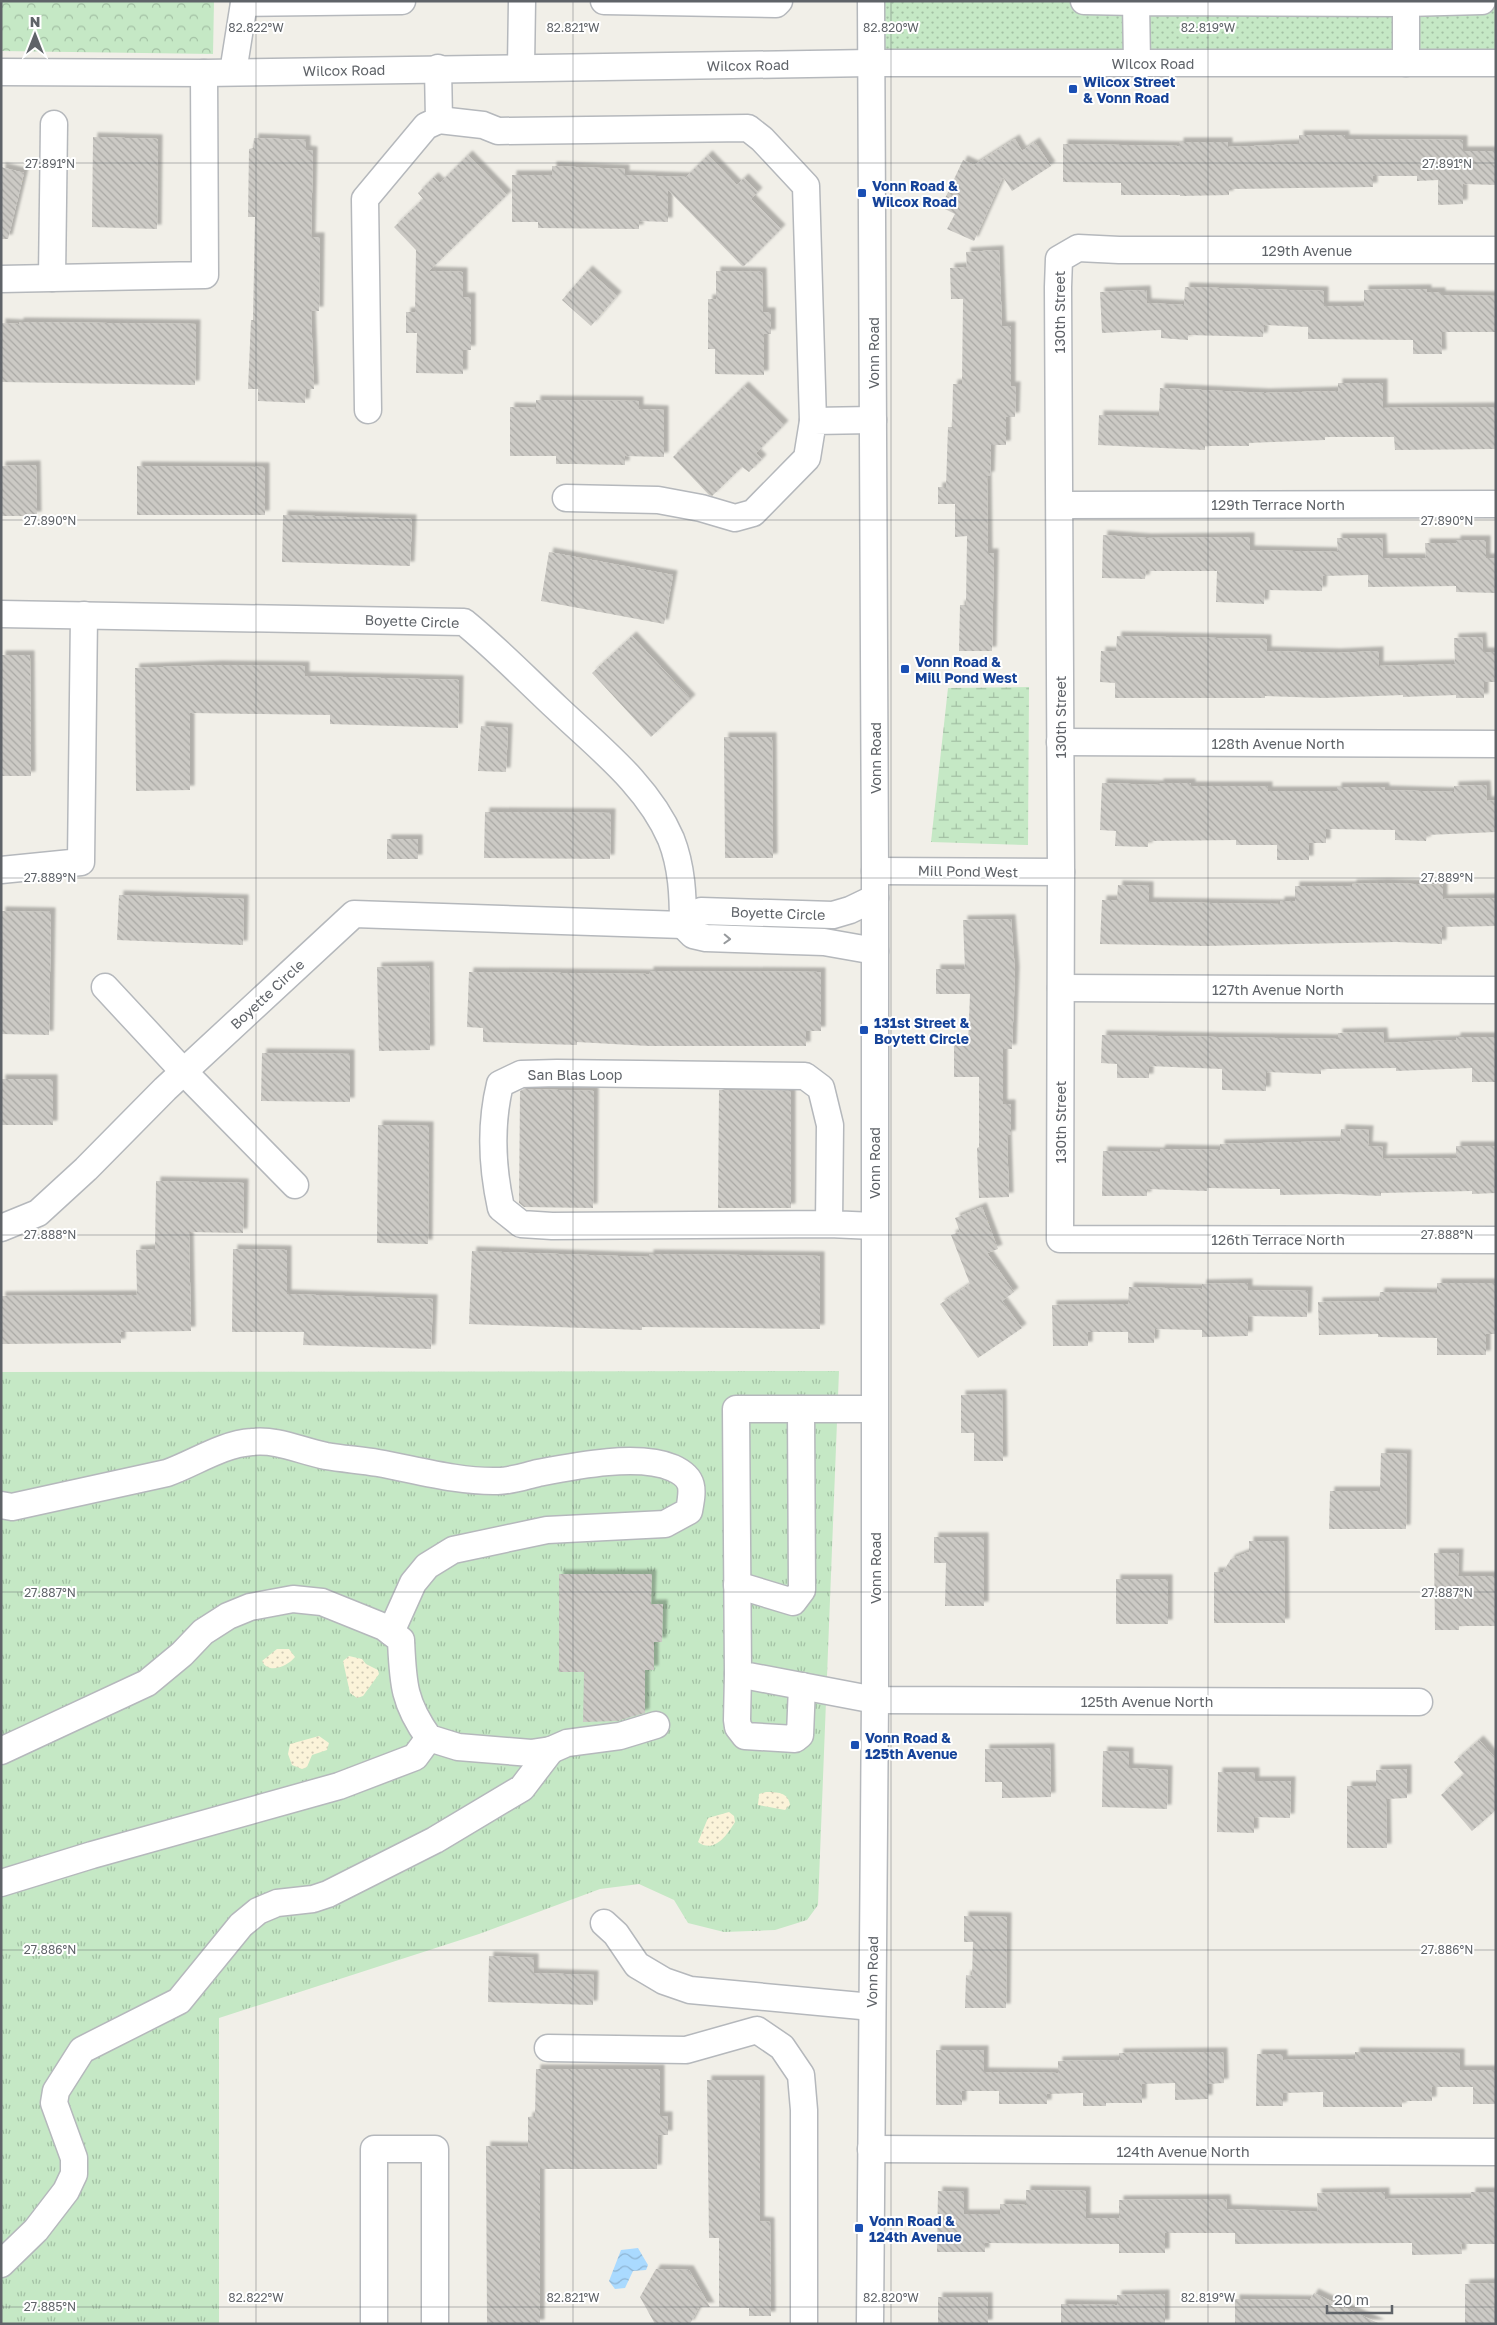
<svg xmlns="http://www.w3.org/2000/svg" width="1497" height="2325" font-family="'Golos Text',sans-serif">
<defs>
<pattern id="grass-tufts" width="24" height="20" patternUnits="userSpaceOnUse" patternTransform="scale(1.25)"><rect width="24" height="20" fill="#c5e8c5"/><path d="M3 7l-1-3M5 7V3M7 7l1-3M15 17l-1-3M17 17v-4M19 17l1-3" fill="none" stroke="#a3c0a4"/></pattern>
<pattern id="forest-crowns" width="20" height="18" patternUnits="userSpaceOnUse" patternTransform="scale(1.25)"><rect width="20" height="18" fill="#c5e8c5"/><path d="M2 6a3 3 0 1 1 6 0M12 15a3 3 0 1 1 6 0" fill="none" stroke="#a3c0a4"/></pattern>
<pattern id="wetland-marsh" width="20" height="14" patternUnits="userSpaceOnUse" patternTransform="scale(1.25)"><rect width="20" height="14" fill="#c5e8c5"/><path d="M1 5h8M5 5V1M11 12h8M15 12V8" fill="none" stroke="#a3c0a4"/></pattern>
<pattern id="sand-dots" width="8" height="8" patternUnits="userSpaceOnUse" patternTransform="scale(1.25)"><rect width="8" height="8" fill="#fbf3d9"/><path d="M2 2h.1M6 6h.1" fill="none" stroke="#cec8b4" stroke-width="1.8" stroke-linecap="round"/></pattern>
<pattern id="park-dots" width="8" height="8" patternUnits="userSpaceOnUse" patternTransform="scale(1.25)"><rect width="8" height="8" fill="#c5e8c5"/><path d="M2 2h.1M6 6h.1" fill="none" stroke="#a3c0a4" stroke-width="1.8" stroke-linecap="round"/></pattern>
<pattern id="water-waves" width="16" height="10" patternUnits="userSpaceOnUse" patternTransform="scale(1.25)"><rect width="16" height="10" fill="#aadaff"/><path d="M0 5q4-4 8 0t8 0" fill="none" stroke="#8eb4d2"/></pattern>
<pattern id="building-back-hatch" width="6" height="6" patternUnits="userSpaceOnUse" patternTransform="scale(1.25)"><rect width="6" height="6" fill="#cccac5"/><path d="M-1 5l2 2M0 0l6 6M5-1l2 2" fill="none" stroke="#a9a8a4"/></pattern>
<filter id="shadow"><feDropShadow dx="4.5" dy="-4.5" stdDeviation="1" flood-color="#0004"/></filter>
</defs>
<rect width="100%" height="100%" fill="#f1efe8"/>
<path fill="url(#grass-tufts)" d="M839,1371L818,1905L807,1920L775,1930L724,1932L688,1923L674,1900L639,1884L600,1889L479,1934L219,2018V2324H1V1372Z"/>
<path fill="url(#forest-crowns)" d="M1,1H214L213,54L1,51Z"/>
<path fill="url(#wetland-marsh)" d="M1029,687L1028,845L931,842L948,688Z"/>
<g fill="url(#sand-dots)">
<path d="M277,1649H289L295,1657C288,1666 268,1675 262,1661Z"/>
<path d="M349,1656L362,1659L366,1664L378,1670L379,1674L363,1696L357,1698L350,1693L343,1661Z"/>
<path d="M319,1736L329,1743L327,1750L312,1755L307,1767L302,1769L292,1765L288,1754L290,1744Z"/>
<path d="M766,1792C777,1792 788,1792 790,1805L785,1810L758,1805L759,1794Z"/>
<path d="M729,1812L734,1816L735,1822C727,1835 714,1854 698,1842L708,1818Z"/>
</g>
<path fill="url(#park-dots)" d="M885,1H1496V51L884,50Z"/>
<path fill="url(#water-waves)" d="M638,2248L648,2265L646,2270L633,2271L625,2288L615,2289L609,2281L621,2250Z"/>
<g fill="url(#building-back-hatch)" filter="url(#shadow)">
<path d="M1299,135H1345V139L1463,140V151H1496V185L1463,184V204L1438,205V180L1417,181V176H1373V187L1229,189V195L1180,196V195H1121V183L1063,182V144L1179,146V142H1228V147L1299,144Z"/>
<path d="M93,137L158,139L157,229L92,227Z"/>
<path d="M254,138L306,140V150L313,151L311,237H320L319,311H311L314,389H306L305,403L258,401V389H248L251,320H253L255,217H248L249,149L253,148Z"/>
<path d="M1015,139L1022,151L1035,142L1051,166L1012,191L1003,177L974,241L947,229L955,214L941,207L963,160L974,165Z"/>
<path d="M468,155L507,195L429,271L463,272V297H471V350H463V374L416,373L417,333H406V312H415L416,250L394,227L423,199L418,193L434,177L440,183Z"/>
<path d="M708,155L737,185L744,178L758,192L751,199L781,229L743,267L668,190V222L639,221V229L538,228V222H512V175H552V166L625,169V175L686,177Z"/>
<path d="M1,167L24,173L8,239H1Z"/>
<path d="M999,250L1002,326H1011V386H1016L1015,417H1006V445H991L990,476H987L988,553H994L992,651H959L960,605H966L967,536L955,537V504H938V487H946L948,427H952L953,384H962L963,299H951L950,268L967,267L966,252Z"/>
<path d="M588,270L617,296L591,326L562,300Z"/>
<path d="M716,271L762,272L763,312H771V334H764V375L715,374V349H708V299H716Z"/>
<path d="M1185,287L1324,291V306H1364V290L1427,289V292H1441V295L1496,296V332H1441L1442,354H1413V340L1308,339V327L1264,325L1263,337L1188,335V340L1161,338V330L1102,333L1100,292L1146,290L1147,303L1184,305Z"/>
<path d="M19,322L196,324L195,385L1,382V323L19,324Z"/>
<path d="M1338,383H1383V408L1496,407V449L1395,450L1394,437H1325V440L1249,443V446H1205V450L1098,445L1099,415L1159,416L1160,388L1265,393L1338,391Z"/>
<path d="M744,386L784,425L756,453L762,459L749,472L742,467L712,496L709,495L673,457Z"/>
<path d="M536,400L639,401V409L664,410V457L625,456V465L575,464H556V456H510V407L536,408Z"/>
<path d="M36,465L37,516H1V466Z"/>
<path d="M137,466L265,467V515H137Z"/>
<path d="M283,515L412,519L410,566L282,562Z"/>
<path d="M1103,535L1147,538L1250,537V550L1338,552L1337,538H1382L1383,558H1426L1425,543H1456V540H1486V558H1496V593L1456,592V586L1368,587V575L1323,576L1322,591L1265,590L1264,604L1216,602L1217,571H1146L1145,579L1102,578Z"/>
<path d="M549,552L673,575L664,624L541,601Z"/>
<path d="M632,636L691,699L651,737L592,673Z"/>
<path d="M1117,636L1267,639V651L1336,653L1379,651V666L1455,664L1454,638L1482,637L1483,652H1496V682H1484V698H1456V695L1403,697V695L1324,698L1265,696V698H1115V683L1100,682L1101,651L1116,652Z"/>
<path d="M1,655H30L31,776H1Z"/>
<path d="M218,665L305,666V676L459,680L458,728L330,724V715L190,713V790L136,791L135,668Z"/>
<path d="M481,726L508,728L506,772L478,771Z"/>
<path d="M724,737H772L773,858H725Z"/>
<path d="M1102,783L1159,785V783H1191V786H1268V791H1337V787H1385V790L1454,792V786L1486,785L1487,801L1496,800V832L1427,835L1426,841L1395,840V830L1326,829V843H1309V860H1277V845H1236V840L1148,841V847L1115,846L1116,831L1100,830Z"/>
<path d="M485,812L611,813L610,859L484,858Z"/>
<rect x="387" y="839" width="31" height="20"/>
<path d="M1384,883L1443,885V899L1496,898V926L1442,927V944L1396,942L1206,946L1100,944L1102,900H1117L1118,885L1149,886V902L1280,904V901H1295V886H1352V884Z"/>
<path d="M119,895L244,899L243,945L117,940Z"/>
<path d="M1,911L51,912L49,1035L1,1034Z"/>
<path d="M1011,919L1015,971L1012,1049H1003V1104H1011V1135H1007L1009,1197L979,1198L977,1148L979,1147V1077H954V1045H968L970,994H936V969H965L963,920Z"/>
<path d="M429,966L430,1050L379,1051L377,967Z"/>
<path d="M649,971L821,972V1031H806V1046H649L577,1042V1045L483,1042V1028L467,1027L469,972L649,974Z"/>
<path d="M1383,1032L1384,1043L1456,1040V1037H1496V1082H1472V1068L1396,1071V1068L1321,1069V1074L1266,1072V1091L1222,1090V1069L1149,1066V1078H1117V1064L1101,1063L1102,1035L1338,1039V1033Z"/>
<path d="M262,1053L350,1054V1102L261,1101Z"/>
<rect x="1" y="1079" width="52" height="46"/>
<path d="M524,1089L594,1091L593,1208L524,1207L519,1203L520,1091Z"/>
<path d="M719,1090L791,1091V1208H718Z"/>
<path d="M378,1125L429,1126L428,1244L377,1243Z"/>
<path d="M1341,1129L1369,1130L1368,1146L1383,1147L1382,1159L1456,1158V1146H1496V1193L1472,1194V1191L1381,1193V1196L1339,1194L1280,1195V1189L1207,1188V1191L1147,1189V1196H1102L1103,1151L1160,1152L1161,1149L1220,1150V1144L1340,1141Z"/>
<path d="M156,1181L244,1183L243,1233L189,1232L191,1331L121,1332V1343L1,1344V1296L137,1295L136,1250L155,1249Z"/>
<path d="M982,1207L998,1249L987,1253L1014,1292L1002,1301L1022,1328L978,1358L940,1304L970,1284L951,1235L960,1232L955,1218Z"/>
<path d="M233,1249L287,1250V1294L433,1299L431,1349L303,1345L304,1332H232Z"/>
<path d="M472,1251L649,1257V1254L820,1256V1329L642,1327V1330L469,1324Z"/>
<path d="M1248,1283V1290L1308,1291L1307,1317L1248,1316V1336L1202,1337V1330L1155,1329L1154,1343H1128V1332H1088V1346H1053L1052,1305L1128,1304L1129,1287L1202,1289V1284Z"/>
<path d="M1437,1283H1496V1334H1486V1355H1437V1338L1378,1337V1334L1319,1335L1318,1302L1379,1301L1380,1292L1437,1293Z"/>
<path d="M1002,1394L1003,1461H974V1433H961V1395Z"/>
<path d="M1381,1453L1407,1454L1406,1529H1329L1330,1491H1380Z"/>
<path d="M934,1537H984V1606H945L946,1563H934Z"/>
<path d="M1249,1541H1284L1285,1623H1214V1572H1223L1231,1559L1249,1552Z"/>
<path d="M1434,1553H1459L1458,1576H1496V1626H1459V1630H1435Z"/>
<path d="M559,1574H652L651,1604H663L662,1642H654V1670H645V1713L617,1721L583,1722L584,1672H559Z"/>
<rect x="1116" y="1579" width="52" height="45"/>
<path d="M1479,1740L1496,1759V1810L1472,1831L1441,1795L1464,1774L1454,1762Z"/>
<path d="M1050,1748L1051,1797L1002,1798V1782H985V1749Z"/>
<path d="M1103,1751L1129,1752V1768L1168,1770L1167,1809L1102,1807Z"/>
<path d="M1407,1769V1798L1386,1799L1387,1848H1347V1786H1376V1770Z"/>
<path d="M1218,1772H1255V1781H1291L1290,1818L1254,1817V1833L1217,1832Z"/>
<path d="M964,1916L1007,1917L1006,2008H965L966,1975L972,1976L973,1942H964Z"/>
<path d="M489,1956L534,1958V1973L594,1975L593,2005L488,2002Z"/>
<path d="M936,2050H984V2072L1058,2073V2061L1119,2060V2053L1223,2052L1224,2083L1208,2084V2099L1175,2100V2083L1142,2084V2103H1106V2106H1083V2093L1047,2094V2104H999V2091H962V2105H936Z"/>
<path d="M1355,2052L1460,2053V2070H1496V2104H1473V2087H1432V2101H1402V2107H1323V2092L1283,2093V2106H1256L1257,2054H1283V2060L1355,2059Z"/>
<path d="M536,2069H660V2116H668V2135H658L657,2169H540V2324H487L486,2146L528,2147V2117L535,2116Z"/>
<path d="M707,2080H760V2221L770,2222L771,2316H749V2308L719,2307V2238H709Z"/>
<path d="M1026,2190L1086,2191V2218H1119V2200L1226,2199L1227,2209L1318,2212L1317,2193L1385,2192V2199L1471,2198V2192H1496V2244H1461L1462,2254L1412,2255V2243L1235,2244V2233H1165V2253H1119V2244L985,2243V2252H937L938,2191L964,2192V2214H1000V2204L1026,2205Z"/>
<path d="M656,2269L689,2270L710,2307H699L690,2324H655L640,2297Z"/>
<path d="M1496,2283V2324H1465V2284Z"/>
<path d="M1314,2293L1380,2324H1235V2299L1310,2300Z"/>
<path d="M1165,2294V2324H1061V2304L1117,2305V2295Z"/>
<rect x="938" y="2297" width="50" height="27"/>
</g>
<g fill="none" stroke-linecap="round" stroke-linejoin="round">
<g stroke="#b5b8bc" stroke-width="29">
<g id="minor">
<path d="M244,1V3L402,1"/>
<path d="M604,1L776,4L779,1"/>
<path d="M1084,1L1136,2"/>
<path d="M1406,3V63"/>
<path d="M1137,63L1136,2L1406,3L1482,1"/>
<path d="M521,67L522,1"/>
<path d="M1,72L204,73L871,63H1496"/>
<path d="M233,72L244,3"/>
<path d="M439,120L483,125L498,131L748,128L762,139L806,186L813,421"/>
<path d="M1496,250H1119L1078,248L1059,259L1058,287L1061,872L1060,1239L1496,1240"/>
<path d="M52,278L54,124"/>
<path d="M1,279L205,275L204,73"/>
<path d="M368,410L365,199L426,126L439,120L438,68"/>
<path d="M566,498L658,500L701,508L735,518L753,513L807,458L813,421L873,420"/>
<path d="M1060,505L1496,504"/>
<path d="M1,614L464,622C497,649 526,679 557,708C598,747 648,785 671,839C682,867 683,896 683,925L354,914L165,1089L86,1169L38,1213L1,1228"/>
<path d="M1060,742L1496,744"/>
<path d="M1,870L81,862L84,615"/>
<path d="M875,871L1061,872"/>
<path d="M875,951L824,942L706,938L693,935L683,925L691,915L701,911L833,915L850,910L875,898"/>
<path d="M105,987L184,1072L295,1185"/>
<path d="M1061,988L1496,990"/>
<path d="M829,1224L830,1125L821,1088L805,1076L557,1073L521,1074L500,1084C490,1125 492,1167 501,1208L521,1224L552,1226L829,1224L874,1226"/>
<path d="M874,1409H736L738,1674L875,1700L1419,1702"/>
<path d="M1,1505L12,1507L167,1473C195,1463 222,1444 252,1442C277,1439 301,1451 326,1456C343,1459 361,1460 378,1463C417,1470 458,1482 498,1481C511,1481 525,1476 538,1473C574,1466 638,1453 673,1468C695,1478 693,1489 689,1511L665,1524L547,1530L453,1550L427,1566L413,1583L391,1632"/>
<path d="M737,1585L793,1602L802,1590L801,1409"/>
<path d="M738,1674L737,1720L738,1727L745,1736L795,1739L800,1735L802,1686"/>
<path d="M1,1751L147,1683L182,1654L203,1632L228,1616L250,1607L293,1599L322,1602L384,1627L401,1640C403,1682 403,1702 429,1738L458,1747L531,1753L551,1750L567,1743L620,1736L656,1725"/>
<path d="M1,1883L92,1855L339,1786L415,1757L429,1738"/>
<path d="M604,1923L616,1934L637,1965L664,1981L690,1990L872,2007"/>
<path d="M548,2048L686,2050L757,2030L782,2047L801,2075L804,2110V2324"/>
<path d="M871,2149L1496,2152"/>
<path d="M1,2264L36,2230L66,2191L74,2174V2158L54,2103L56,2091L82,2050L179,2001L241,1925L258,1911L277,1903L313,1899L328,1894L435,1840L522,1788L551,1750"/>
<path d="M374,2324V2149H435V2324"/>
<path d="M870,2324L875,1700V871L871,1"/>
</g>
</g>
<use href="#minor" stroke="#fff" stroke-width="26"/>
</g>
<defs><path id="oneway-chevron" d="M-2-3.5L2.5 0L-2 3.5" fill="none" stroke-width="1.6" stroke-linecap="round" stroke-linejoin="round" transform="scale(1.25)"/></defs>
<use stroke="#979a9d" href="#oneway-chevron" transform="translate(727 939) rotate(2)"/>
<path fill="none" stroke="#5f6368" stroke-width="1" stroke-opacity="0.45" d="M256,1V2324M573,1V2324M891,1V2324M1208,1V2324M1,163H1496M1,520H1496M1,878H1496M1,1235H1496M1,1592H1496M1,1950H1496M1,2307H1496"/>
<g fill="#1a4fb4" stroke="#fff" stroke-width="2">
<rect x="1068" y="84" width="10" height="10" rx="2.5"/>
<rect x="857" y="188" width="10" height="10" rx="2.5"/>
<rect x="900" y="664" width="10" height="10" rx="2.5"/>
<rect x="859" y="1025" width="10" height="10" rx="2.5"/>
<rect x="850" y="1740" width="10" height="10" rx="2.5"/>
<rect x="854" y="2223" width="10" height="10" rx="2.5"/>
</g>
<g text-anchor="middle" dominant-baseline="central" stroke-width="4" stroke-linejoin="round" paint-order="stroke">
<g font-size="14" fill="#5f6368" stroke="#fff">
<text x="1153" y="63">Wilcox Road</text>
<text transform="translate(748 65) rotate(-1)">Wilcox Road</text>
<text transform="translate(344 70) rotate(-1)">Wilcox Road</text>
<text x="1307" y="250">129th Avenue</text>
<text transform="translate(1059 312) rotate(-90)">130th Street</text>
<text transform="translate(873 353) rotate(-90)">Vonn Road</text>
<text x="1278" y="504">129th Terrace North</text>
<text transform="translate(412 621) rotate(2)">Boyette Circle</text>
<text transform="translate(1060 717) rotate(-90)">130th Street</text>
<text x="1278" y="743">128th Avenue North</text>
<text transform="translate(875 758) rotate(-90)">Vonn Road</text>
<text transform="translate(968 871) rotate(1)">Mill Pond West</text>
<text transform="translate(778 913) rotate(2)">Boyette Circle</text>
<text x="1278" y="989">127th Avenue North</text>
<text transform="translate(267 994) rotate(-43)">Boyette Circle</text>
<text x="575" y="1074">San Blas Loop</text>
<text transform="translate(1060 1122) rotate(-90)">130th Street</text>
<text transform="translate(874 1163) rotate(-90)">Vonn Road</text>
<text x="1278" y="1239">126th Terrace North</text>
<text transform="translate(875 1568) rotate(-90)">Vonn Road</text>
<text x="1147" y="1701">125th Avenue North</text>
<text transform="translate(872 1972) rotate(-89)">Vonn Road</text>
<text x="1183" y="2151">124th Avenue North</text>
</g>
<g font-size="14" font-weight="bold" fill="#164399" stroke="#fff" text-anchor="start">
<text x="1083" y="81">Wilcox Street<tspan x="1083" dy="16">&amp; Vonn Road</tspan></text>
<text x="872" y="185">Vonn Road &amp;<tspan x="872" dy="16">Wilcox Road</tspan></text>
<text x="915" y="661">Vonn Road &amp;<tspan x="915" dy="16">Mill Pond West</tspan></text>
<text x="874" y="1022">131st Street &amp;<tspan x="874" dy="16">Boytett Circle</tspan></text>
<text x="865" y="1737">Vonn Road &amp;<tspan x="865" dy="16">125th Avenue</tspan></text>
<text x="869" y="2220">Vonn Road &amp;<tspan x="869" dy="16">124th Avenue</tspan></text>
</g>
</g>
<g font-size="12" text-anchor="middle" fill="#5f6368" stroke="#fff" stroke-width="4" stroke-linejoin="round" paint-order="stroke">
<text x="256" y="32">82.822°W</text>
<text x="573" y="32">82.821°W</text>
<text x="891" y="32">82.820°W</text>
<text x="1208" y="32">82.819°W</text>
<text x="50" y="168">27.891°N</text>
<text x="1447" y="168">27.891°N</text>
<text x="50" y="525">27.890°N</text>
<text x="1447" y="525">27.890°N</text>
<text x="50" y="882">27.889°N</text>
<text x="1447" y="882">27.889°N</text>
<text x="50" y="1239">27.888°N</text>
<text x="1447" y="1239">27.888°N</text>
<text x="50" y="1597">27.887°N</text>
<text x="1447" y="1597">27.887°N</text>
<text x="50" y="1954">27.886°N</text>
<text x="1447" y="1954">27.886°N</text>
<text x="256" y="2302">82.822°W</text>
<text x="573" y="2302">82.821°W</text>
<text x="891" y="2302">82.820°W</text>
<text x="1208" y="2302">82.819°W</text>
<text x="50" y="2311">27.885°N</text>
</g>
<rect width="1497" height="2325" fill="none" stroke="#5f6368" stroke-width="5"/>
<g transform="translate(35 35)" stroke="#ffffff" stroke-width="4" paint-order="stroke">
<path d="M0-4L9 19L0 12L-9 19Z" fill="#5f6368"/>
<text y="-8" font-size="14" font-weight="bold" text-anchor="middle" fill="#5f6368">N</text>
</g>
<path d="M1327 2305v8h65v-8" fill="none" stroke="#5f6368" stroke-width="2.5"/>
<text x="1334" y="2305" font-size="15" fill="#5f6368" stroke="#ffffff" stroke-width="4" paint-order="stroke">20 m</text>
</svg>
